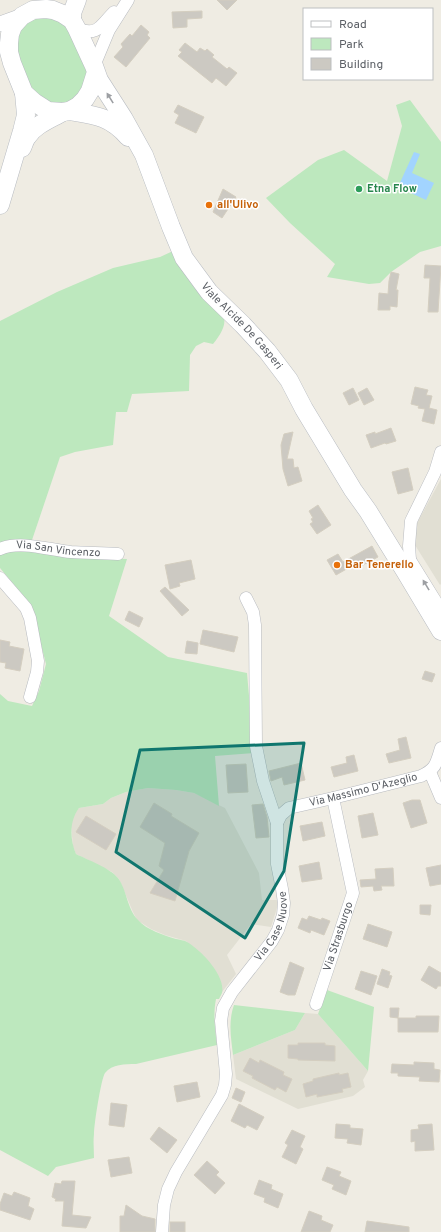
<svg xmlns="http://www.w3.org/2000/svg" width="441" height="1232" font-family="Overpass,sans-serif">
<rect width="100%" height="100%" fill="#efece3"/>
<g fill="#e1dfd3">
<path d="M441,479V584L440,585L415,545L416,525Z"/>
<path d="M148,788L176,790L194,793L225,808L259,873L262,900H277V908L271,927L251,924L227,955L236,974L222,992L220,981L186,941L165,935L151,929L137,920L133,912L119,879L112,872L76,854L73,847L71,825L74,814L79,808L103,804L111,798L126,792Z"/>
<path d="M305,1013L318,1014L368,1071L363,1080L365,1087L353,1096L298,1109L236,1079L233,1055L295,1030Z"/>
</g>
<g fill="#bde8be">
<path d="M53,16L70,28L88,75L75,100L52,105L31,91L16,56L19,31L32,18Z"/>
<path d="M410,100L441,142V246L420,252L391,272L380,283L369,284L327,277L335,264L290,223L266,198L318,160L344,150L387,181L402,126L396,105Z"/>
<path d="M173,251C179,262 187,279 195,288C215,310 239,312 213,344L204,342L196,346L190,355L189,391L132,394L127,412H116L113,445L75,452L60,457L31,543L0,545V321L57,292L113,268L160,257Z"/>
<path d="M8,552H34L69,557L127,559L109,616L168,657L247,673L254,753L215,756L219,806L194,793L176,790L148,788L126,792L111,798L103,804L79,808C69,821 70,840 76,854C88,860 110,868 118,878C127,890 127,909 138,920C147,930 163,935 176,939C180,940 184,940 187,942C201,950 226,976 222,993C221,995 220,997 219,999H216C213,1014 215,1030 217,1045L136,1064C125,1064 112,1064 105,1073C101,1079 94,1125 94,1134C93,1142 94,1150 94,1158L56,1167L48,1176L0,1150V694L8,701L32,706L39,691L46,664L31,605L0,568V554Z"/>
<path d="M327,990L374,1007L368,1071L318,1014Z"/>
<path d="M234,1005L305,1013L295,1030L233,1055C231,1038 228,1022 234,1005Z"/>
</g>
<path fill="#a2d4ff" d="M414,152L420,154L412,173L434,183L426,200L398,187Z"/>
<g fill="#ccc9c2" stroke="#d4cec0">
<path d="M217,0H237L227,10Z"/>
<path d="M202,11V18L187,19V27L173,28L172,12Z"/>
<path d="M141,25L149,32L147,35L150,38L126,67L114,57L123,47L121,44L130,34L132,36Z"/>
<path d="M185,43L197,52L200,48L205,51L207,49L214,55L212,57L227,69L229,67L237,73L226,86L216,78L212,83L178,56L182,52L179,50Z"/>
<path d="M178,105L204,117L196,133L175,123L179,115L174,112Z"/>
<path d="M223,189L236,197L222,218L213,212Z"/>
<path d="M425,265L441,266L438,312H428L430,278H424Z"/>
<path d="M391,272L399,274L396,290H398L397,307L390,306V310H378L379,293L388,294L389,281Z"/>
<path d="M415,387L428,390L426,395L432,396L429,408L437,410L434,424L422,421L425,409L418,408L419,406L411,404Z"/>
<path d="M353,388L359,400L349,405L343,393Z"/>
<path d="M367,388L374,400L364,405L358,393Z"/>
<path d="M391,428L396,441L386,444L385,443L371,448L366,435L375,432V434Z"/>
<path d="M293,432L287,459H293L294,468L298,467L302,481L288,486L283,469L281,445L284,434Z"/>
<path d="M408,468L413,490L398,494L392,472Z"/>
<path d="M318,505L331,525L317,534L310,524L313,522L311,519L313,518L309,511Z"/>
<path d="M372,546L378,557L359,567L357,563L336,575L327,560L338,554L343,562Z"/>
<path d="M191,560L195,579L179,583L180,586L170,589L165,565Z"/>
<path d="M165,587L189,610L182,616L160,591Z"/>
<path d="M129,611L143,618L139,627L125,620Z"/>
<path d="M203,630L238,637L234,652L200,644Z"/>
<path d="M0,640L10,642L9,646L24,649L20,671L5,668L6,663L0,662Z"/>
<path d="M187,641L198,643L197,654L185,653Z"/>
<path d="M425,671L435,674L432,682L422,679Z"/>
<path d="M406,737L411,758L389,763L386,754L400,750L398,739Z"/>
<path d="M354,755L358,771L334,777L331,767L347,763L346,757Z"/>
<path d="M301,763L305,780L284,785L282,777L271,781L269,771Z"/>
<path d="M246,764L248,792L228,793L226,765Z"/>
<path d="M412,800H420L427,823L411,828L403,803Z"/>
<path d="M154,803L172,814L171,816L199,833L189,851L175,901L150,893L164,870L159,866L165,843L140,827Z"/>
<path d="M263,804L267,817L269,837L256,838L252,805Z"/>
<path d="M373,813L378,835L362,838L358,816Z"/>
<path d="M86,816L116,834L106,850L76,832Z"/>
<path d="M322,822L325,836L303,841L300,826Z"/>
<path d="M319,862L322,879L302,882L299,866Z"/>
<path d="M441,865V884L430,886L426,868Z"/>
<path d="M393,868L394,886H381L382,890L374,891L373,886L361,887L360,880L376,879L375,869Z"/>
<path d="M420,905H431L430,915L420,914Z"/>
<path d="M309,916L321,920L322,918L330,921L324,935L311,930L310,933L298,928L302,918L307,920Z"/>
<path d="M368,924L392,932L387,947L363,939Z"/>
<path d="M290,962L304,968L295,995H288L280,992Z"/>
<path d="M429,966L441,973V986H438L436,989L421,980Z"/>
<path d="M382,969L390,972L389,975L392,976L388,988L377,984Z"/>
<path d="M361,971L377,976L371,995L355,989Z"/>
<path d="M390,1008H399L398,1018L390,1017Z"/>
<path d="M416,1016H439L438,1032H398V1018H416Z"/>
<path d="M298,1043H325V1045L335,1046V1061L298,1060V1059L288,1058V1045H298Z"/>
<path d="M250,1058L259,1063L260,1060L284,1072L283,1075L292,1079L286,1092L277,1087L275,1090L252,1078L253,1076L243,1071Z"/>
<path d="M414,1062L434,1063V1069L440,1070L439,1082L419,1081L420,1077L398,1076V1073H391L392,1064L414,1065Z"/>
<path d="M339,1073V1075L348,1073L351,1087L342,1089L343,1092L317,1097V1094L306,1097L303,1084L313,1081V1079Z"/>
<path d="M197,1082L200,1097L177,1102L174,1086Z"/>
<path d="M236,1088L245,1092L241,1102L232,1098Z"/>
<path d="M111,1103L127,1105L124,1127L109,1125Z"/>
<path d="M239,1104L264,1117L257,1130L247,1125L245,1128L231,1121Z"/>
<path d="M336,1124L350,1125V1128L363,1129L361,1145L347,1143L348,1139L335,1138Z"/>
<path d="M432,1124L434,1150L415,1151V1141L411,1142V1130L419,1129L418,1125Z"/>
<path d="M159,1127L177,1140L167,1153L150,1139Z"/>
<path d="M292,1130L305,1136L300,1147L303,1149L296,1164L282,1157L288,1145L285,1143Z"/>
<path d="M129,1157L132,1173L111,1177L108,1160Z"/>
<path d="M207,1161L219,1172L216,1175L225,1183L215,1194L194,1175Z"/>
<path d="M327,1167L341,1172L339,1176L351,1181L346,1195L332,1189L334,1185L322,1180Z"/>
<path d="M259,1180L272,1185L271,1189L283,1194L278,1208L264,1202L265,1198L254,1194Z"/>
<path d="M62,1181H75L72,1215L91,1217L86,1228L62,1226L64,1201H55L56,1199L52,1197L55,1183L61,1184Z"/>
<path d="M14,1192L30,1198L28,1206L34,1209L30,1220L0,1210V1204L4,1193L12,1196Z"/>
<path d="M126,1205L142,1216L155,1219V1232H120V1216H124Z"/>
<path d="M309,1211L322,1216L321,1220L333,1225L330,1232H301Z"/>
<path d="M367,1221L409,1227V1232H365Z"/>
<rect x="170" y="1222" width="15" height="10"/>
</g>
<g fill="none" stroke-linecap="round" stroke-linejoin="round">
<g stroke="#b8bbc0" stroke-width="13">
<g id="minor">
<path d="M77,29C99,36 100,26 114,12"/>
<path d="M94,66L109,30L128,0"/>
<path id="s1" d="M0,549C21,540 49,550 71,552C86,553 102,553 118,554"/>
<path d="M410,560L441,610"/>
<path d="M405,571L410,560L409,546L411,521L435,472L441,452"/>
<path d="M0,578L26,608L30,618L38,661L37,672L30,697"/>
<path d="M430,772L441,798"/>
<path id="s2" d="M277,823L281,815L289,808L333,798L421,776C436,769 436,764 441,748"/>
<path id="s3" d="M316,1004L353,893L333,798"/>
<path id="s4" d="M162,1232L164,1205L168,1189L176,1172L222,1095L225,1085L226,1074L221,1021L223,1008L232,992L272,941L278,930L283,915L284,903L282,889L277,864V823L263,781L256,746L255,625L253,612L246,598"/>
</g>
</g>
<g stroke="#b8bbc0" stroke-width="16">
<path id="tertiary" d="M0,24L22,16"/>
</g>
<g stroke="#b8bcc2" stroke-width="19">
<g id="secondary">
<path d="M72,20V13L77,0"/>
<path id="s5" d="M96,72L90,91L85,99L78,106L69,111L63,112L48,111L34,102L24,93L12,63L9,52V43L10,34L13,26L22,16L33,10L46,9L53,10L63,14L72,20L77,29L94,66L99,80L124,119L144,155L171,227L184,258L209,292L243,325L267,351L289,380L304,409L353,490L368,511L405,571L441,631"/>
<path d="M69,111C94,115 110,116 128,137"/>
<path d="M22,148C24,144 25,139 28,136C36,124 51,119 63,112"/>
<path d="M0,205L22,131L26,115L24,93"/>
</g>
</g>
<use href="#minor" stroke="#fff" stroke-width="12"/>
<use href="#tertiary" stroke="#fff" stroke-width="15"/>
<use href="#secondary" stroke="#fff" stroke-width="18"/>
</g>
<defs><path id="oneway-solid" d="M-6-.8H1V-3.2L6.5 0L1 3.2V.8H-6Z"/></defs>
<g fill="#9d9fa3">
<use href="#oneway-solid" transform="translate(110 98) rotate(-122)"/>
<use href="#oneway-solid" transform="translate(426 585) rotate(-121)"/>
</g>
<path fill="#0f766e" fill-opacity="0.2" stroke="#0f766e" stroke-width="3" stroke-linejoin="round" d="M304,743L284,871L245,938L116,852L140,750Z"/>
<circle fill="#2e9e5b" stroke="#fff" stroke-width="1.5" cx="359" cy="189" r="4"/>
<g fill="#e8710a" stroke="#fff" stroke-width="1.5">
<circle cx="209" cy="205" r="4"/>
<circle cx="337" cy="565" r="4"/>
</g>
<g text-anchor="middle" dominant-baseline="central" stroke-width="3" stroke-linejoin="round" paint-order="stroke">
<g font-size="11" font-weight="bold" fill="#27864d" stroke="#fff" text-anchor="start">
<text x="367" y="189">Etna Flow</text>
</g>
<g font-size="11" font-weight="bold" fill="#c56008" stroke="#fff" text-anchor="start">
<text x="217" y="205">all'Ulivo</text>
<text x="345" y="565">Bar Tenerello</text>
</g>
<g font-size="11" fill="#5b5f65" stroke="#fff">
<text stroke="none"><textPath href="#s5" startOffset="592">Viale Alcide De Gasperi</textPath></text>
<text stroke="none"><textPath href="#s1" startOffset="59">Via San Vincenzo</textPath></text>
<text stroke="none"><textPath href="#s2" startOffset="96">Via Massimo D'Azeglio</textPath></text>
<text stroke="none"><textPath href="#s4" startOffset="337">Via Case Nuove</textPath></text>
<text stroke="none"><textPath href="#s3" startOffset="71">Via Strasburgo</textPath></text>
</g>
</g>
<rect x="303" y="8" width="130" height="72" fill="#ffffff" stroke="#bdbfc1"/>
<rect x="311" y="21" width="20" height="6" fill="#ffffff" stroke="#bdbfc1"/>
<text x="339" y="28" font-size="12" fill="#5b5f65">Road</text>
<rect x="311" y="38" width="20" height="12" fill="#bde8be" stroke="#bdbfc1"/>
<text x="339" y="48" font-size="12" fill="#5b5f65">Park</text>
<rect x="311" y="58" width="20" height="12" fill="#ccc9c2" stroke="#bdbfc1"/>
<text x="339" y="68" font-size="12" fill="#5b5f65">Building</text>
</svg>
